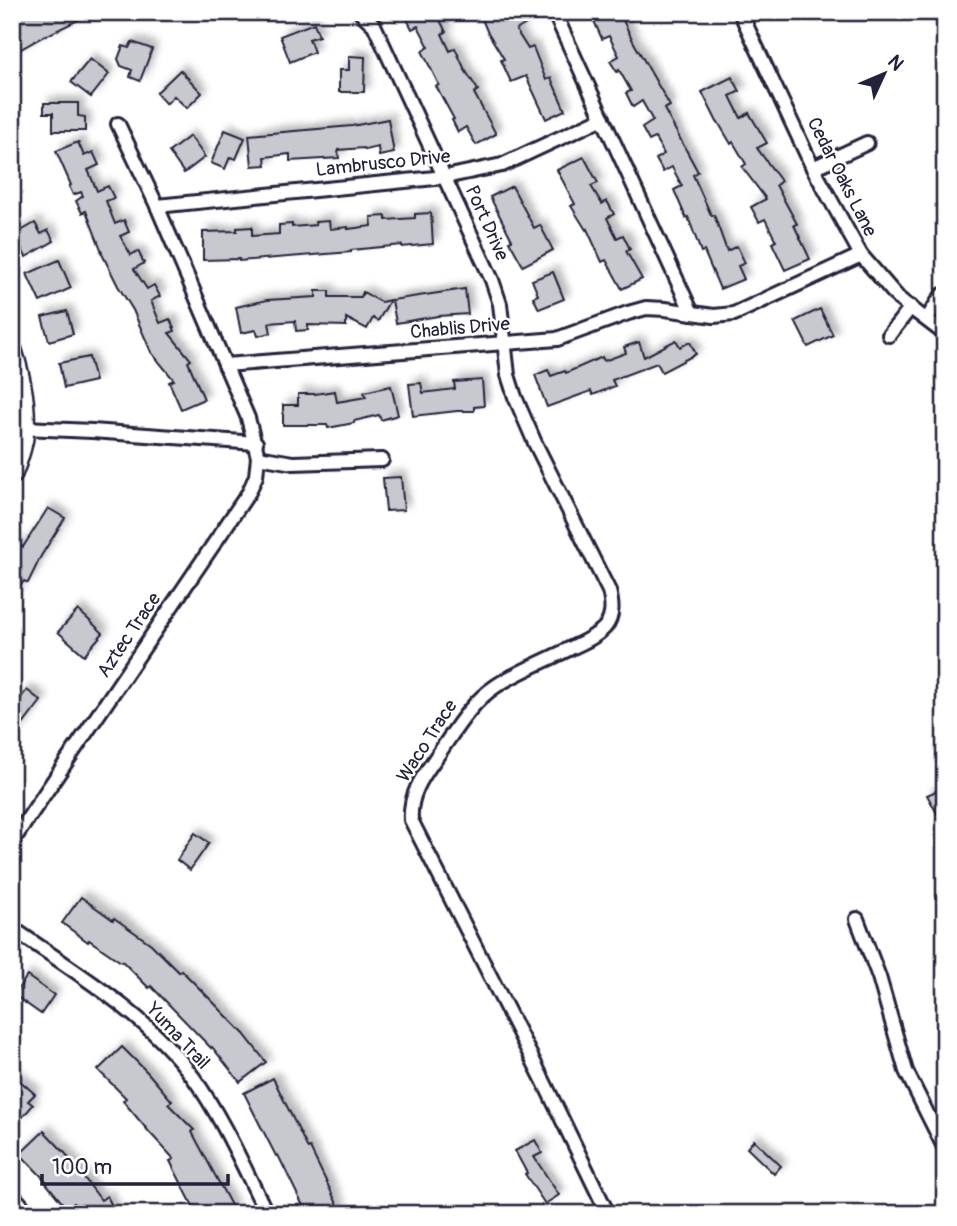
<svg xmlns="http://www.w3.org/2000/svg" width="957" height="1226" font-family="Pangolin,sans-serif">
<defs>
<filter id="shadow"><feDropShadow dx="5.5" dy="-5.5" stdDeviation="3.5" flood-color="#0004"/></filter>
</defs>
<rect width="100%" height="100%" fill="#fff"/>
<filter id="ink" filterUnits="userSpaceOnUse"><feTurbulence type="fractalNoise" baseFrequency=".0143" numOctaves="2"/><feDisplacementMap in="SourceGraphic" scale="14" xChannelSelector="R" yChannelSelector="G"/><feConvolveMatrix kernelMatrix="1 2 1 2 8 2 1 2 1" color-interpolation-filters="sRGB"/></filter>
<g filter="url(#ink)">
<g fill="#c8c8cf" stroke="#22223b" stroke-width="2" filter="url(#shadow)">
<path d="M29,12H77L80,19L46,36V35L12,54V21Z"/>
<path d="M415,12H436L446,32L442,34L450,51L455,48L465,70L478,90L474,93L496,134L476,145L466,127L458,132L452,120L454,119L436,86L439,85L422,51L429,47L418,26L412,29L406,17Z"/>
<path d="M479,12H519L526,24L516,30L528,49L533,47L546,80L551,78L565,110L546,119L526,76L511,82L501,60L504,59L487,31Z"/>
<path d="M590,12H619L633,41L670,106L664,109L698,172L693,175L711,215H714L727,251L737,246L745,263L738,266L744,279L720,289L704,251L701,252L688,217L686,218L674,190L682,186L672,167L663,172L656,159L664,154L655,138L649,141L642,128L653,121L642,101L633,107L626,93L631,91L619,70L617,72L610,61L619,56L609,36L602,39Z"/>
<path d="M314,23L319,36L309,39L314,52L290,62L280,36Z"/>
<path d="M132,42L152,49L140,81L130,77L132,70L121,66L118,59L123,46L129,48Z"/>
<path d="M349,56L365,57L364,92H339V70H349Z"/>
<path d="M90,59L109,74L91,97L71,82Z"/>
<path d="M180,70L202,93L187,108L174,96L166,104L156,93Z"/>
<path d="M732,77L740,91L730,96L741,118L749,113L767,143L757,148L781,181L776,185L797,224L794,225L810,259L785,270L772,243L776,241L765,219L759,222L751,207L766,199L742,167L746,164L733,142L731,144L718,122H717L702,92Z"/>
<path d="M44,103H78V116L85,117V131H53V113H44Z"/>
<path d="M388,119L394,153L379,156L378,147L365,150L364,148L338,150L339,158L290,161V154L265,157L266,165L252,166L249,135L352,126Z"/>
<path d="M225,130L245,138L236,159L230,157L225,169L211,163Z"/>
<path d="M190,136L205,157L184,173L169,152Z"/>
<path d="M78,142L84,156L93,152L99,165L88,170L97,191L108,186L114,198L106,201L115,224L124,220L129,232L120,236L131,255L138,251L144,263L134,269L147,289L154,285L160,296L151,301L160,323L170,319L175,331L169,333L191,360L188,362L204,399L181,409L169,382L174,380L151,352L133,310L118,286L101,252H102L86,211L82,213L76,201L83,196L81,192L73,195L69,186L71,185L56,151Z"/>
<path d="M584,157L598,183L591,186L602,204L607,201L614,214L607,218L617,238L623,235L630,249L626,251L642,279L622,289L606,260L602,262L587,229L586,230L571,206L575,204L557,170Z"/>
<path d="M512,186L534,228L540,225L553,250L523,266L509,241L512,240L490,197Z"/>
<path d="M431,213L433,244L402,247V245L351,250V252L239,261V259L203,260V232L237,231V228L252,227V236L279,234V225L292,224V227L316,225L315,222L329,221L330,229L348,227V229L372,226L371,217L386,216V220L415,218V214Z"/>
<path d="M35,223L41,234L48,230L54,241L26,257L14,235Z"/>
<path d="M59,260L71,288L40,302L27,274Z"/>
<path d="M553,272L564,299L539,309L533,297L538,295L532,280Z"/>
<path d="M465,289L468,314L438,316L396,323L392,300Z"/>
<path d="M316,291H329V297H361L363,292L381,302L390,300L378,321L373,318L367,329L346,318V326L308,325V330L296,331L295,321L269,323L271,333L258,336L256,330L241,333L236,307L267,300L316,297Z"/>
<path d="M820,309L833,335L808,347L795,321Z"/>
<path d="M67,311L73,334L49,341L42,317Z"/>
<path d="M676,340L680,347L690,342L696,354L662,372L657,363L612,380L615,386L593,395L591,391L547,407L535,375L548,370L551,376L565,371L566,373L602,357L604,361L626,353L624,347L639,342L644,357Z"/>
<path d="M89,357L95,381L64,388L59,363Z"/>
<path d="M482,380L484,406L474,407V411H457L413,416L409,384L421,383L423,393L455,389L454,382Z"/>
<path d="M391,386L398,415L381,420L379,415L354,421V423L328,428L327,425H283V405H298V394H315L335,391L337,402L366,397L364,392Z"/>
<path d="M401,477L404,510L386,511L383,478Z"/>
<path d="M48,508L65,518L41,556L28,583L24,581L12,597V551L16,543L23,547Z"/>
<path d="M78,610L103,633L84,655L58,632Z"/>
<path d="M27,690L41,701L12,739V709Z"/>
<path d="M945,787V828L927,795Z"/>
<path d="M195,833L209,843L190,870L177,860Z"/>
<path d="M81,897L113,920L114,918L151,944L179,972L181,970L213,1002L244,1034L266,1062L240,1082L212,1047L211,1048L151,986L149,988L122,961L121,962L89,940L88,942L62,923Z"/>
<path d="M27,976L54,995L41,1014L14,995Z"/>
<path d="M122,1047L148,1073L172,1101L168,1104L194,1130L192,1132L233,1209L224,1214H197L170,1161L174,1159L150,1133L123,1101L126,1098L98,1070Z"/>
<path d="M12,1074L35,1094L28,1101L33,1105L20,1120L12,1113Z"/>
<path d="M273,1078L308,1149L310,1148L342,1214H307L278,1155L276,1156L258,1121L244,1093Z"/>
<path d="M44,1131L65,1153L101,1200L107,1196L116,1214H80L74,1203L67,1209L46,1183L47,1182L20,1154Z"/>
<path d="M535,1140L542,1153L534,1157L559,1195L545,1204L525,1174L527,1173L515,1151Z"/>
<path d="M754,1140L781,1166L774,1174L747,1148Z"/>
</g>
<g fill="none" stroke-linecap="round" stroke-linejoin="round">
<g stroke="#22223b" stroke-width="18">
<g id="street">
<path d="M554,12L692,313"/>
<path d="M740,12L813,168L861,255L899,299L945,334"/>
<path d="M361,13L374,25L492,280L500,304L508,375L515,397L535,443L609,591C612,603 614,616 605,627C597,636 584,642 573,647C548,660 519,671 496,686C470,703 454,732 437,756C423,776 409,794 411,820L543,1080L608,1214"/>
<path d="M813,168L867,143"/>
<path d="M157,206L445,177L502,165L603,118"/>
<path d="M927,319L942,295"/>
<path d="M889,335L911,307"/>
<path d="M225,365L557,339L628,313L646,308L665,309L714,316L734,314L861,255"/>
<path d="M24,428L92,431L256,443"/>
<path d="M258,457L293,463L382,460"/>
<path d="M12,842L249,492L256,476L258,457L248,418L157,206L118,124"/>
<path d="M857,919L879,977L906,1071L945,1149"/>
<path d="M12,928C75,972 147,1014 193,1077C223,1119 244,1168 267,1214"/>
<path d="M12,1194L29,1214"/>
</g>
</g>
<g stroke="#22223b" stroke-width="24">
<path id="secondary" d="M12,351C20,376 26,403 24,430C23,445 18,459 12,474"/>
</g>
<use href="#street" stroke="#fff" stroke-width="12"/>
<use href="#secondary" stroke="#fff" stroke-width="19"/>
</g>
</g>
<g text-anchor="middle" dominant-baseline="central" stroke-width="5" stroke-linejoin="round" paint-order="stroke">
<g font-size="19" fill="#22223b" stroke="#fff">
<text transform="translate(383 163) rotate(-6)">Lambrusco Drive</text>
<text transform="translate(842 177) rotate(63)">Cedar Oaks Lane</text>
<text transform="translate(487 223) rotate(66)">Port Drive</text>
<text transform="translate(460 328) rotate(-5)">Chablis Drive</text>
<text transform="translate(129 635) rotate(-56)">Aztec Trace</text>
<text transform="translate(427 741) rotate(-57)">Waco Trace</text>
<text transform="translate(178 1036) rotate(47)">Yuma Trail</text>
</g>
</g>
<rect width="957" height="1226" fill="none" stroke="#fff" stroke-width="42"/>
<rect x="21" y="21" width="915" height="1184" fill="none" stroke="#22223b" stroke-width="2.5" filter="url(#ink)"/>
<g transform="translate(884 74) rotate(46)" stroke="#ffffff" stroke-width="5" paint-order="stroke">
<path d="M0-5L12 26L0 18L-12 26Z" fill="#22223b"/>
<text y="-10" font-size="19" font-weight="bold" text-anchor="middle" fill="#22223b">N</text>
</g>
<path d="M42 1174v10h186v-10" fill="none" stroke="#22223b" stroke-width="3.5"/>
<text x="52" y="1174" font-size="21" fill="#22223b" stroke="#ffffff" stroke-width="5" paint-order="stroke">100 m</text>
</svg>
